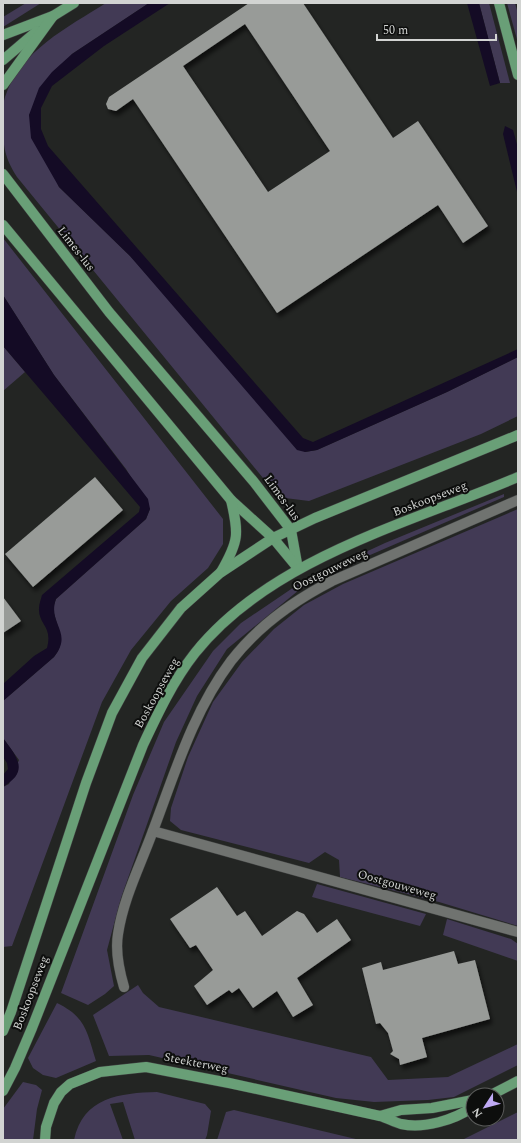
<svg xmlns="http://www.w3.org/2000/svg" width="521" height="1143" font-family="Spectral,serif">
<defs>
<filter id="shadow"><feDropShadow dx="2.5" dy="4.5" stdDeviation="2" flood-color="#0009"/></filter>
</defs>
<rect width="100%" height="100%" fill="#232523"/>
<g fill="#423a55">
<path d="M26,3H41L3,27V17Z"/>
<path d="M106,3H149L72,54L29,115L59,187L130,256L305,452L317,450L447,392L518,357V416L481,434L309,501L285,498L272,489L17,177C5,158 3,147 3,125C3,115 2,106 5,97C20,51 68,27 106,3Z"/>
<path d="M479,3H489L510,83H500Z"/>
<path d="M507,3H515L518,14V43Z"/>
<path d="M3,238L223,519V544L208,568L171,601L131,650L102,702L12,946L3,947V787L9,784L19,760L3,738V701L54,657C68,640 56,627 53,608L56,599L146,519L150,509L126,469L54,375L3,295Z"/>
<path d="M3,346L25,372L3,391Z"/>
<path d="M504,494V497L324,575L299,590L227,649L197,696L176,742L121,898L107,950L114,986L105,994L88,1005L61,993L133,795L164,722L213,651L241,623L303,581L385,543Z"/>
<path d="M518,509V926L439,902L340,877L339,860L325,852L309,863L181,830L170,821L171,808L188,757L213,702L242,662L274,629L304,605L343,584Z"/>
<path d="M317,884L426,914L420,926L312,897Z"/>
<path d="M447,919L511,939L518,944V961L443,935Z"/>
<path d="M138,985L143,993L159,1007L371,1057L388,1080L448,1077L518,1044V1065L454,1097L428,1100L374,1102L336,1098L149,1055L109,1056L93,1015Z"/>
<path d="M57,1003C86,1017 87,1032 96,1061L56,1078L43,1075L33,1068L28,1058Z"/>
<path d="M23,1082L36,1085L42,1090L37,1109L33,1140H3V1109Z"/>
<path d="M157,1092L205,1104L211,1111L207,1135L205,1140H135L123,1102L110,1104L123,1140H74C83,1097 120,1093 157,1092Z"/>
<path d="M234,1110L360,1140H217L226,1112Z"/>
<path d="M518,1112V1140H462Z"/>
</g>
<g fill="#140b25">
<path d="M149,3H170L104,46L52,86L41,108V129L48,146L303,438L313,442L518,349V357L447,392L317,450L305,452L297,450L130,256L59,187L31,138L29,115L39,88L52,72L72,54Z"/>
<path d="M467,3H479L500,83L490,86Z"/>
<path d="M505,126L513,130L518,148V196L503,134Z"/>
<path d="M3,295L54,375L148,499L150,509L146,519L56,599C47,624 74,632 54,657L3,701V684L34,656L47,648C53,626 38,625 39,608C39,604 41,599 42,595L139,512L140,507L3,346Z"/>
<path d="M3,738C17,757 30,771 3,787V775L8,769L7,763L3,757Z"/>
</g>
<g fill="#989b98" fill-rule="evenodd" filter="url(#shadow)">
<path d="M249,3H303L393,138L418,121L488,226L463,243L438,205L277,313L133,99L116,111L108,109L106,104L109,97ZM245,24L330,151L268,192L183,66Z"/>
<path d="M95,477L123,510L33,587L5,554Z"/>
<path d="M3,597L21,621L3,633Z"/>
<path d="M217,887L237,916L245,911L262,936L297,911L304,914L317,933L337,919L351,940L297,978L313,1005L293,1017L277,991L253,1008L239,988L232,993L229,990L207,1005L194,986L213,970L196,945L190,948L170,919Z"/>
<path d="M454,951L458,964L475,960L490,1019L422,1038L427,1057L400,1065L399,1059L390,1054L393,1051L388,1033L380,1023L376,1024L362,968L381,962L383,970Z"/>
</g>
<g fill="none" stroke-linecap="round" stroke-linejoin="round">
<g stroke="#3f4140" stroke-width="11">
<g id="minor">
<path d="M153,831L518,932"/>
<path d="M124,987C119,970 115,952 118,934C123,900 139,868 151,836C174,776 192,713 231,661C258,626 293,601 332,581L518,500"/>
</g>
</g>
<g stroke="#3f4140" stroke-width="11">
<g id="major">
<path d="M499,3L518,75"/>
<path d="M3,35L53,16L74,3"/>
<path d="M3,60L37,31"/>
<path d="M3,85L53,16"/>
<path d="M3,174L109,312L254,482L291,530L298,569"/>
<path d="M3,225L231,500L273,538L297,567"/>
<path d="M221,572C239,541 239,534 231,500"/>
<path d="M3,1031L11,1012L86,783L112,713L142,658L181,608L220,573L273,538L315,518L518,435"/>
<path d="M3,1091L15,1068L32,1028L143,745C158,713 173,681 195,653C271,558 410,523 518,477"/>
<path d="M491,1095L518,1081"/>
<path d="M380,1116L401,1110L432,1108L473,1100"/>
<path d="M45,1140L46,1127L54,1103L61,1092L70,1084L100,1072L146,1067L229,1083L380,1116C387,1118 394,1122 401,1124C424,1129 454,1120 473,1107"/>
</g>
</g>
<use href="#minor" stroke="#707370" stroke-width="10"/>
<use href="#major" stroke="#699f77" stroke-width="10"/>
</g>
<g text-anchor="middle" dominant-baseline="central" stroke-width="4" stroke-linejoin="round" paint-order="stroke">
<g font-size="12" fill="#d2d4d2" stroke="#0d0e0d">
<text transform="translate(76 249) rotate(52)">Limes-lus</text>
<text transform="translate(282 498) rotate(54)">Limes-lus</text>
<text transform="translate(430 499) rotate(-21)">Boskoopseweg</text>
<text transform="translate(330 570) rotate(-26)">Oostgouweweg</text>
<text transform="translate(157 693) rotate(-61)">Boskoopseweg</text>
<text transform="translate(397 885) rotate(16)">Oostgouweweg</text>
<text transform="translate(31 993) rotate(-69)">Boskoopseweg</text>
<text transform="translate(196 1063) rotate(11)">Steekterweg</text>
</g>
</g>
<rect width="521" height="1143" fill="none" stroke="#d2d4d2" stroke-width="8"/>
<g transform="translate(485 1107) rotate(234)"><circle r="19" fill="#0d0e0d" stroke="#5c5d5c"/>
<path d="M0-3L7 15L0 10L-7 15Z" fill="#bfa9f4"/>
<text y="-6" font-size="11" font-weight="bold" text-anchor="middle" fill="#d2d4d2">N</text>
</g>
<path d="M377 34v6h119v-6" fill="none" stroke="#d2d4d2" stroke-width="2"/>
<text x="383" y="34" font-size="12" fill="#d2d4d2" stroke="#0d0e0d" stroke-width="3" paint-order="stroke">50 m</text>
</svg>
